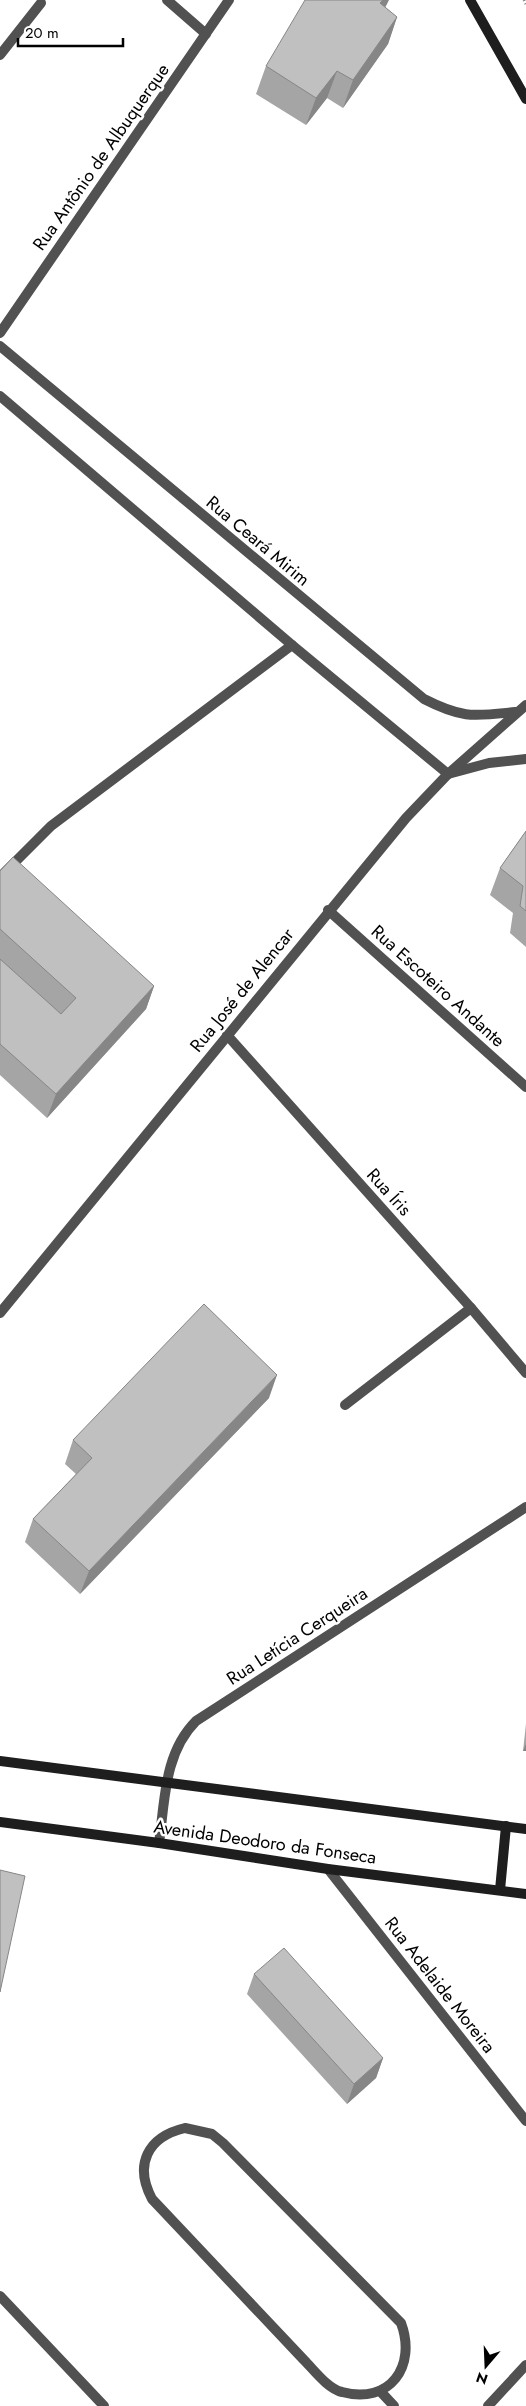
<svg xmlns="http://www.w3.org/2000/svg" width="526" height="2406" font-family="Jost,sans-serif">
<rect width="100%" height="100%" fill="#fff"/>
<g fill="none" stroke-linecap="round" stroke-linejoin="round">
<path stroke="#737373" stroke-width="3" stroke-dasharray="1 2.5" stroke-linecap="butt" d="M524,0L526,4"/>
<g stroke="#515151" stroke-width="10">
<path d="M0,55L41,3"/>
<path d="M0,877L51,826L292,645"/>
<path d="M185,2128L212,2134L223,2143L401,2323C417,2366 390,2405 342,2392C328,2389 314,2370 304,2360L152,2199C134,2165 147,2137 185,2128Z"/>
<path d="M0,2296L104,2406"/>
<path d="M380,2391L394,2406"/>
</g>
<g stroke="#515151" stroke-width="10">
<path d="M167,0L206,34"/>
<path d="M0,333L229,0"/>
<path d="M448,774L489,763L526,759"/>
<path d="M328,910L526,1087"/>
<path d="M227,1035L471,1308L526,1373"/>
<path d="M345,1405L471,1308"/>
<path d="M159,1843C165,1800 164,1753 196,1721L526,1507"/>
<path d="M328,1869L526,2121"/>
</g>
<g stroke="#515151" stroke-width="10">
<path d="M0,346L424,699C463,719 474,716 515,712"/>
<path d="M0,396L292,645L448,774"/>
<path d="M0,1313L406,818L448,774L526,705"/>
<path d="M488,2406L526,2365"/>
</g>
<g stroke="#1e1e1e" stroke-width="10">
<path d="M470,0L526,99"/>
<path d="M0,1761L526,1829"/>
<path d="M0,1822L159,1843L328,1869L526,1894"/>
<path d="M500,1890L506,1826"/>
</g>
</g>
<g fill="#a5a5a5">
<path d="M387,4L385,7L397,17L388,44L343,108L327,98L306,125L256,94L266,66Z"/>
<path d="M526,831V947L510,933L513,913L490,895L500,868Z"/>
<path d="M0,871L154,986L146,1009L47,1118L0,1075Z"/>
<path d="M269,1398L80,1594L25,1542L33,1519L76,1474L65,1464L73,1440Z"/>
<path d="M526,1724V1751H523Z"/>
<path d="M254,1974L383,2058L376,2078L347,2104L247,1994Z"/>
</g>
<g fill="#868686">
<path d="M383,0H389L387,4L371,31L380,3Z"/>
<path d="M397,17L388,44L343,108L353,80Z"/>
<path d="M337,71L327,98L306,125L316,98Z"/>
<path d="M154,986L146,1009L47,1118L56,1094Z"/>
<path d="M277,1375L269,1398L80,1594L89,1571Z"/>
<path d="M526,1744V1751H523Z"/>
<path d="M383,2058L376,2078L347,2104L354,2084Z"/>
</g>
<g fill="#c0c0c0" stroke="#868686">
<path d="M305,0H383L380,3L397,17L353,80L337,71L316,98L266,66Z"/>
<path d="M526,831V911L520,906L523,886L500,868Z"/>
<path d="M13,857L154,986L56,1094L0,1044V959L61,1014L76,998L0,929V871Z"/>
<path d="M204,1304L277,1375L89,1571L33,1519L92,1458L73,1440Z"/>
<path d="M0,1870L25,1876L0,1992Z"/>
<path d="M284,1948L383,2058L354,2084L254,1974Z"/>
</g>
<g text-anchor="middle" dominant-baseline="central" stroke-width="5" stroke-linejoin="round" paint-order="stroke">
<g font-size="18" fill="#000" stroke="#fff">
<text transform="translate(101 157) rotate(-55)">Rua Antônio de Albuquerque</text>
<text transform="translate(258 541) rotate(40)">Rua Ceará Mirim</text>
<text transform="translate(438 986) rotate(42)">Rua Escoteiro Andante</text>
<text transform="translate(242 990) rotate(-51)">Rua José de Alencar</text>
<text transform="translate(389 1192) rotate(48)">Rua Íris</text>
<text transform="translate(297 1636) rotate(-33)">Rua Letícia Cerqueira</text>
<text transform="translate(265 1842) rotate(8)">Avenida Deodoro da Fonseca</text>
<text transform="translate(440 1985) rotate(52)">Rua Adelaide Moreira</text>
</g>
</g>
<g transform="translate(486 2366) rotate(199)" stroke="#ffffff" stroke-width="4" paint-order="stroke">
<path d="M0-4L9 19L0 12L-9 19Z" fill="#000000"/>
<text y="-8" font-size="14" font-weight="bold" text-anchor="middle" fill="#000000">N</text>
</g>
<path d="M18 38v8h105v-8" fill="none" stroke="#000000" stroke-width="2.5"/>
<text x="25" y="38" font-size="15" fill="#000000" stroke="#ffffff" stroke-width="4" paint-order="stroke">20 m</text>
</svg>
